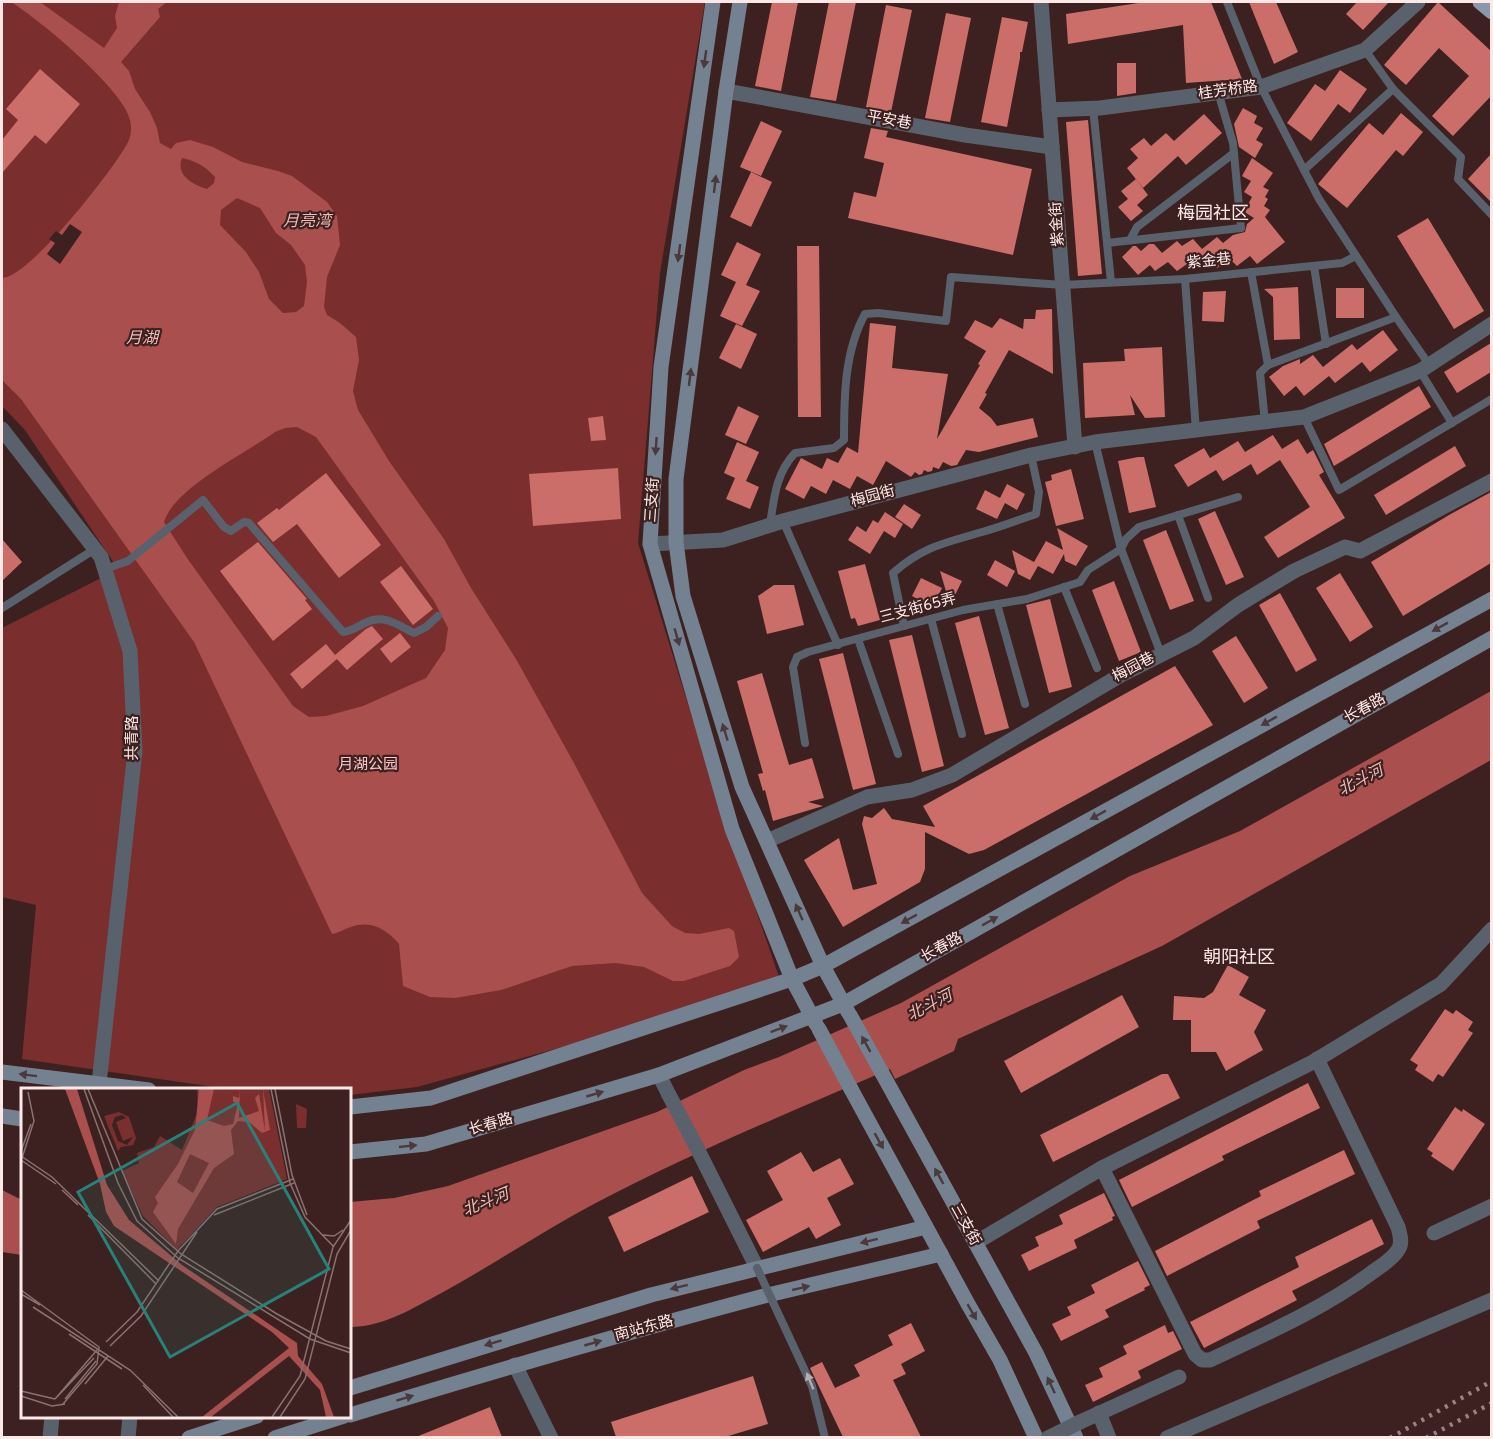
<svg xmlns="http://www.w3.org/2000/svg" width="1493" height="1439" font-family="Overpass,'Noto Sans SC',sans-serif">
<rect width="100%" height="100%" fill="#3d2120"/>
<path fill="#7b2e2e" d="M2,2H705L660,273L638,543L712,782L779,977L620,1031L417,1087L350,1095V1090L221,1088L22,1059L36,905L2,897V628L101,578L114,563L25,430L2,406Z"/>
<g fill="#a94f4d" fill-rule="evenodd">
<path d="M11,2H40L104,48L117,28L115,16L119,2H167L158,9L160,17L121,62L129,71L135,89L150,112L157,128L160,143L171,149L176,143L190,140L213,147L242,162L278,171L292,176L327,202L337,216L340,245L327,277L324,307L327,315L340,323L356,337L359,360L353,391L358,410L389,461L444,539L471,588L516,659L574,763L642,893L672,926L685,933L699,934L729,928L734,931L739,957L730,966L684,981H673L644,967L615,963L572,966L501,990L455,998L430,997L403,986L399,944C386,929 371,920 351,927C344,929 339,933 332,934L194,642L21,399L2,380V278C29,278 115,168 128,142C131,136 132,127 130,120C124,90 39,19 11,2ZM182,158C196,161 205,166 215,177L214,183L207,189C193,185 175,175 182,158ZM237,198L260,208L276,233L291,245L305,265L307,282L304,306L296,312L283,313L269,299L259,272L246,252L220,225L221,210ZM297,427L316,437L434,601L448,628L445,650L426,678L363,706L326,716L309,717L293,706L187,558L164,522C174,488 246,453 275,432L285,428Z"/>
<path d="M1491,691V760L1162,946L958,1039L954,1051L895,1079L890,1069C790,1112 689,1154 592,1205C538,1234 488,1268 434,1297C408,1311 381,1327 350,1327V1202L394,1198L448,1186L657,1112L744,1070L779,1057L901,1003L1130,876L1240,831Z"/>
<path d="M2,1190L22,1200V1255L2,1252Z"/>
</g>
<path fill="#3d2120" d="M70,224L82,232L60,264L47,254L55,243L49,239L56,231L62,235Z"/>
<g fill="#cb6d69">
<path d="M772,2H798L781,91L755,86Z"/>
<path d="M829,2H856L836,101L810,97Z"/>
<path d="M1145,2H1211L1242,79L1186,83L1183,25L1068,44L1066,14Z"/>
<path d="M1249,2H1276L1298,52L1274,64Z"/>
<path d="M1357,2H1389L1363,30L1346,14Z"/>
<path d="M1438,2L1491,51V96L1453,136L1432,116L1469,76L1439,48L1406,85L1384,65Z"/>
<path d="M886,5L912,10L891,112L866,107Z"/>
<path d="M946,13L971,18L950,122L925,118Z"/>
<path d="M1002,17L1028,22L1022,52H1020V58L1007,127L981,122Z"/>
<path d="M1117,63H1136V93L1117,96Z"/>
<path d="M40,69L80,104L46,144L35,135L2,173V140L18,120L6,109Z"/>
<path d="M1340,70L1367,89L1350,113L1338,104L1311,141L1287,123L1315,84L1325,91Z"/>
<path d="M1243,108L1257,116L1254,123L1263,128L1256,140L1263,144L1255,158L1239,147L1234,124Z"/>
<path d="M1401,113L1423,132L1403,156L1396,150L1347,208L1318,184L1369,123L1383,135Z"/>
<path d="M1204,114L1222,133L1186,165L1178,156L1143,188L1127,168L1138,158L1130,149L1144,138L1151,146L1166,133L1174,141Z"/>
<path d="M1088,120L1102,274L1078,276L1066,122Z"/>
<path d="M761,121L782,131L761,176L740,167Z"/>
<path d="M871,128L888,131L886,137L1032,169L1013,255L848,218L854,192L876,197L884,163L864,158Z"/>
<path d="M1491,154V202L1468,179Z"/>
<path d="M1252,158L1273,173L1263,187L1269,190L1265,197L1268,199L1264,206L1270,210L1265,217L1285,242L1257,264L1250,256L1237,266L1230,259L1217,268L1208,258L1195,268L1190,262L1177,271L1168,262L1155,271L1150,265L1138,275L1122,257L1133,246H1136L1141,251L1149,244H1154L1162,253L1177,241L1182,246L1193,239L1202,249L1217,237L1223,243L1233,235L1245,232L1247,224L1254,218L1246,213L1245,210L1252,197L1244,192L1251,181L1242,176Z"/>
<path d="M751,172L772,182L751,227L730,217Z"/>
<path d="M1136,179L1148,195L1137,205L1143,211L1131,221L1118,207L1128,199L1121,191Z"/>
<path d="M1428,218L1484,311L1454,329L1397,236Z"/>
<path d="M737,242L761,254L746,285L760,291L742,326L720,316L736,282L721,275Z"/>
<path d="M797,246H819L821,417H798Z"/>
<path d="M1298,287L1300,339L1274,340L1273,297L1264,289Z"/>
<rect x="1336" y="288" width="28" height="30"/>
<path d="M1226,291L1224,322L1202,321L1203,292Z"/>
<path d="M1052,309L1053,374L1009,350L985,393L987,394L979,408L991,418L997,426L1033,418L1038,437L979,452L966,450L957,465L951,466L943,462L939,469L933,467L932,471L928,472L924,470L922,474L919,475L915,472L911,477L886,461L873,485L857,476L850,489L833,480L826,494L811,486L804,499L785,489L801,458L822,469L827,458L838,463L847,447L858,453L870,323L896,326L892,368L948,374L937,439L980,365L978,364L986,351L964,338L975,320L992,328L1000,318L1023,329L1024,319H1035L1036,310Z"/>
<path d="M736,324L757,334L741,369L719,358Z"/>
<path d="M1383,330L1398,350L1370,372L1362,362L1335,383L1329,376L1304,396L1296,386L1284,396L1269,377L1283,366L1300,359V364L1313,355L1323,367L1352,344L1357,350Z"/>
<path d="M1491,343V372L1457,393L1444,372Z"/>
<path d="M1162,347L1165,417L1145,418L1130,395L1135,415L1085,418L1083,363L1125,361L1124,349Z"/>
<path d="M1419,386L1431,407L1334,466L1324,444Z"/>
<path d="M738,406L759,416L746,444L725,435Z"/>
<path d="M603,416L606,440L591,441L588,418Z"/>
<path d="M1273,435L1282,449L1298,439L1307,454L1313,450L1324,472L1319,475L1345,518L1278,558L1264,537L1310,507L1280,460L1257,475L1251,464L1223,481L1216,470L1188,487L1174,465L1204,448L1210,458L1238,441L1245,452Z"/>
<path d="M737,442L759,452L746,481L759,487L750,509L726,499L735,478L724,473Z"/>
<path d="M1455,446L1466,466L1386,515L1374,495Z"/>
<path d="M1138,457H1144L1156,507L1129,513L1118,461Z"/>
<path d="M618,468L621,519L533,526L529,474Z"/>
<path d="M1071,469L1084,519L1056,526L1045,482L1052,480L1051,475Z"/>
<path d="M326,473L381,545L339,578L297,524L273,542L257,523L277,508L279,510Z"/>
<path d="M1007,484L1025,494L1017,510L1005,503L997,519L976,509L985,490L1000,498Z"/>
<path d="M1491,492V563L1403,616L1371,562L1449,515Z"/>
<path d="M904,504L921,515L912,529L895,517Z"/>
<path d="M1215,511L1244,577L1226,585L1198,519Z"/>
<path d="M885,512L903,524L895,538L884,531L870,554L848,540L857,526L866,532L873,520L878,523Z"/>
<path d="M1057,528L1088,546L1076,566L1065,561L1064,554L1053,574L1038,566L1030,580L1018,574L1012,550L1034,562L1046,541L1063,550Z"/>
<path d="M1166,530L1194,601L1170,610L1143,540Z"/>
<path d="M2,539L22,562L2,581Z"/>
<path d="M258,542L307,599L305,600L312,609L273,641L220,571Z"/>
<path d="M995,560L1015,571L1007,587L987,575Z"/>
<path d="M865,564L880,620L858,626L855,618L851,619L838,571Z"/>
<path d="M401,566L433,609L413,625L380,582Z"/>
<path d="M940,571L962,581L950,605Z"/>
<path d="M1340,573L1373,627L1350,642L1316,588Z"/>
<path d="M921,578L942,588L933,607L912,596Z"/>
<path d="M1114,581L1141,652L1119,661L1092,590Z"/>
<path d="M774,585H794L804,625L767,634L758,596Z"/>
<path d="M1280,593L1317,660L1296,672L1259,605Z"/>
<path d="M1050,599L1072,687L1049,693L1026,605Z"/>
<path d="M979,616L1009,728L985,735L955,623Z"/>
<path d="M372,626L383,639L347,670L337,659L302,689L290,674L326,644L335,655L366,629Z"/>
<path d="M400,633L411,647L391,663L380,649Z"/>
<path d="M912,635L944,766L922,772L889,640Z"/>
<path d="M1236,636L1268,688L1244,703L1212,651Z"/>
<path d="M843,653L876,784L853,790L819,659Z"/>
<path d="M1175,666L1213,725L984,850L969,854L925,832V869L920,882L843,927L804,860L839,838L853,890L877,884L862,824L864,816L872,818L884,808L892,819L935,827L923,806Z"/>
<path d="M762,673L789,765L812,758L824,798L808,802L823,806L773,821L765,790L763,791L758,774L763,773L737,681Z"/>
<path d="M1228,965L1249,977L1239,995L1266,1010L1254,1032L1263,1050L1226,1071L1216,1052H1191V1020H1173L1174,996L1204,998L1213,992Z"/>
<path d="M1122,995L1139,1027L1021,1093L1004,1061Z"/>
<path d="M1445,1009L1453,1014L1456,1010L1473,1022L1468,1030L1473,1033L1443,1077L1438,1074L1433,1082L1415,1070L1418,1065L1410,1060Z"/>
<path d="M1162,1074H1168L1180,1098L1053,1162L1040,1135Z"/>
<path d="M1308,1083L1320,1108L1222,1156L1224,1160L1132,1207L1119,1180Z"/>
<path d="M1455,1107L1462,1112L1463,1109L1485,1124L1453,1171L1431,1156L1433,1153L1427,1149Z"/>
<path d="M1344,1150L1355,1174L1257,1221L1260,1228L1167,1276L1155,1251L1261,1196L1259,1191Z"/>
<path d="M801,1152L813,1172L840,1158L854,1184L827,1198L841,1225L816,1239L809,1227L763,1252L746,1220L783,1200L767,1171Z"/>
<path d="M692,1176L709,1212L624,1252L608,1217Z"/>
<path d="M1104,1193L1115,1216L1112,1217L1113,1220L1074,1240L1077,1248L1029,1271L1021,1255L1039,1246L1035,1237L1063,1224L1059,1215Z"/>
<path d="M1372,1219L1384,1244L1292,1291L1297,1300L1204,1348L1190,1322L1299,1267L1295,1257Z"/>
<path d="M1138,1261L1150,1285L1144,1288L1145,1290L1105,1310L1109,1317L1061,1341L1052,1324L1071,1315L1067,1307L1095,1293L1091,1285Z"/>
<path d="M911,1323L925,1351L901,1364L906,1374L893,1380L921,1437H843L810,1368L822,1362L835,1388L860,1376L854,1365L893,1345L888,1335Z"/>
<path d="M1165,1325L1168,1333L1173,1331L1182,1349L1138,1371L1141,1378L1093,1402L1085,1385L1103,1377L1099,1368L1127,1354L1123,1346Z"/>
<path d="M753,1376L768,1424L725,1437H616L611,1422Z"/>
<path d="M490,1407L502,1437H416Z"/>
</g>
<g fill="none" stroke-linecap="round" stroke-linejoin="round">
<g stroke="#59626c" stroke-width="8">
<path d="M1227,2L1261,87L1319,199L1396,317L1430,366"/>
<path d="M1365,50L1393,89L1461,157L1458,179L1492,215"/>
<path d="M1093,108L1111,282"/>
<path d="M1304,170L1393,89"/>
<path d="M1130,240L1137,227L1234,153"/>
<path d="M1107,243L1241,228L1233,143L1218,92"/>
<path d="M1314,266L1326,344"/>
<path d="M1251,272L1268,365L1260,373L1265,422"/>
<path d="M1185,279L1196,431"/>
<path d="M1268,365L1396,317"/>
<path d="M1420,371L1452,423"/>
<path d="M1304,417L1339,490L1492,399"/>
<path d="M1095,442L1121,549L1161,654"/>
<path d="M1178,515L1208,598"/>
<path d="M783,521L838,645"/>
<path d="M770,525C774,498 776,473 795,453L834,448L844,440C844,399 844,352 865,314L878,313L946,321L951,277L1063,285L1185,279L1342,263L1356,256"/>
<path d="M105,569L128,561L203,500L224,527L231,531L244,522L249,523L343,632C353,631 356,627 365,623C383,613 398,625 414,633L426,627L438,616"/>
<path d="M1064,587L1097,668"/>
<path d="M997,604L1025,704"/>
<path d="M2,608L95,549"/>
<path d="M931,619L962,734"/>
<path d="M904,626L893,573C924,546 945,543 982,532C1000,527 1018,520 1036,514L1039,492L1031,455"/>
<path d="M858,639L898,754"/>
<path d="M805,743L793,667L797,657L808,652L963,610L1027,599L1080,582L1088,570L1121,549L1126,539L1139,527L1238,497"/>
</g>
<g stroke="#59626c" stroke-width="15">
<path d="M1041,2L1075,447"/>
<path d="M726,91L965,135L1052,147"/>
<path d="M1049,110L1100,108L1261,87L1365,50L1418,2"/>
<path d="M650,544L723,540L783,521L1031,455L1095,442L1304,417L1420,371L1492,324"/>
<path d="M767,841L867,797L912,790L952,775L1121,675L1194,638L1238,605L1294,571L1345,547L1360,551L1492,481"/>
<path d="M659,1075L669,1095"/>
<path d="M696,1146L757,1268"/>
<path d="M1102,1168L1195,1354L1202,1360H1210C1265,1334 1321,1310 1370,1274C1379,1267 1392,1260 1398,1250C1403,1243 1400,1235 1398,1227L1317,1059"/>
<path d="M1434,1233L1492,1206"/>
<path d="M975,1243L1102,1168L1313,1062L1441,984L1492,929"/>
<path d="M515,1365L551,1438"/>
<path d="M1099,1413L1109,1438"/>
<path d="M1080,1422L1179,1377"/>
<path d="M1167,1438L1492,1300"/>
</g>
<g stroke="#59626c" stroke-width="15">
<path d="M2,429L101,557L130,651L135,751L99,1084"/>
<path d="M50,1438L52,1416"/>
<path d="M128,1438L130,1416"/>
</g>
<g stroke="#748191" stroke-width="15">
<path d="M713,2L661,367L650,544L732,829L792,979L816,1024"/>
<path d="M740,2L726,91L676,479V542L683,596L742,787L823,966L848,1012"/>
<path d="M2,1072L149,1090"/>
<path d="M882,1073L1036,1353L1076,1438"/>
<path d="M851,1089L968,1304L1000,1360L1036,1438"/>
<path d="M350,1107L431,1098L792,979L823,966L1492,599"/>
<path d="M2,1116L22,1119"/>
<path d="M350,1152L426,1144L659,1075L843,1004L1492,638"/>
<path d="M350,1388L651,1295L926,1227"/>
<path d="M350,1415C488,1373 628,1332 768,1295C826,1281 883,1268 941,1254"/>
<path d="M189,1438L257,1416"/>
<path d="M275,1438L344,1416"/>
</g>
<path stroke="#8899ae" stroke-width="15" d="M1480,2L1492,12"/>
<g stroke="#998280" stroke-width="4.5" stroke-dasharray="3 6" stroke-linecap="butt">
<path d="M1390,1438L1492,1381"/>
<path d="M1426,1438L1492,1403"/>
</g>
<path stroke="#59626c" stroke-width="8" d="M757,1268L812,1386L825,1438"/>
<g stroke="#59626c" stroke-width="15">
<path d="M669,1095L696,1146"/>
<path d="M1048,1438L1080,1422"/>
</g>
<g stroke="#748191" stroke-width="15">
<path d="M850,1015L882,1073"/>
<path d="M819,1029L851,1089"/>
</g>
</g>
<defs><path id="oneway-solid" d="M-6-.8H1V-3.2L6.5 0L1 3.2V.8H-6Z" transform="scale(1.5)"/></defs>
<g fill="#4b393c">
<use href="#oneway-solid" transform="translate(705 59) rotate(98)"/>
<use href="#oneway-solid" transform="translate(715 184) rotate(-83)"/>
<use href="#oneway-solid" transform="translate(679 253) rotate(98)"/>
<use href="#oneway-solid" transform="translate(690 377) rotate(-83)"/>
<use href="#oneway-solid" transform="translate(656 446) rotate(94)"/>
<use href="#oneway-solid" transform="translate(1440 627) rotate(151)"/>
<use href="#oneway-solid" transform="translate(677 637) rotate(74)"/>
<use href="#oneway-solid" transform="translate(1269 721) rotate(151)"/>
<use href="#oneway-solid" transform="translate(725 732) rotate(-107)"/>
<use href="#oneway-solid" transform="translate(1098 815) rotate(151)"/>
<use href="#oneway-solid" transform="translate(799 912) rotate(-114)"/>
<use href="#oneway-solid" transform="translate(909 919) rotate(151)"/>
<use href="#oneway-solid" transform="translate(990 921) rotate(-29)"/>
<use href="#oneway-solid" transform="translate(779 1029) rotate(-21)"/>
<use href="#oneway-solid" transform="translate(866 1044) rotate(-119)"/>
<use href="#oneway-solid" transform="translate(28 1075) rotate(-173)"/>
<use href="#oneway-solid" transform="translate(595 1094) rotate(-16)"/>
<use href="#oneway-solid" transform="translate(879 1141) rotate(61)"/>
<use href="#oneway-solid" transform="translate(408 1146) rotate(-6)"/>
<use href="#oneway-solid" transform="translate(939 1176) rotate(-119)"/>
<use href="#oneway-solid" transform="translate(869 1241) rotate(166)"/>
<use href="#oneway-solid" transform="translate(679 1287) rotate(166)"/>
<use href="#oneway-solid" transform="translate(801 1288) rotate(-13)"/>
<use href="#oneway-solid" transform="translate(972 1312) rotate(60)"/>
<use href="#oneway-solid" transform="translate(493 1343) rotate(163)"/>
<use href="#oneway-solid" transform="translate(593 1343) rotate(-16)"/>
<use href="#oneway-solid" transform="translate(1051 1385) rotate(-115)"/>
<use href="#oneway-solid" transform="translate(405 1398) rotate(-17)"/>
</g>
<use fill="#b3acb0" href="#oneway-solid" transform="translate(810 1381) rotate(-112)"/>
<g text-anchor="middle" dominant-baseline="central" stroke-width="4.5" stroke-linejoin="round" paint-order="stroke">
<g font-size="15" fill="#fce9e7" stroke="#3d2120">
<text transform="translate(1228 91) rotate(-8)">桂芳桥路</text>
<text transform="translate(889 121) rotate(10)">平安巷</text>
<text transform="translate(1058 224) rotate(-94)">紫金街</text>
<text transform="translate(1209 262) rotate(-6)">紫金巷</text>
<text transform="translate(873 497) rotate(-15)">梅园街</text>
<text transform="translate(653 500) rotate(-86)">三支街</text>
<text transform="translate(918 609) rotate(-15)">三支街65弄</text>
<text transform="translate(1134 668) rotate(-28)">梅园巷</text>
<text transform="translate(1365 709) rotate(-29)">长春路</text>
<text transform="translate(133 738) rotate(-90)">共青路</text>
<text transform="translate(942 948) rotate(-29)">长春路</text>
<text transform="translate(491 1125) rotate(-16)">长春路</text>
<text transform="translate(965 1225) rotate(61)">三支街</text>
<text transform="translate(644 1329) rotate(-15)">南站东路</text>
</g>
<g font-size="15" fill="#fdc9c5" stroke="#3d2120">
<text x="368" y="765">月湖公园</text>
</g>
<g font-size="16" font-style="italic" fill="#efbcb8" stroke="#3d2120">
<text x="307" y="222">月亮湾</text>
<text x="142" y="339">月湖</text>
<text transform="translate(1361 781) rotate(-27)">北斗河</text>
<text transform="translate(930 1006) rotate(-27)">北斗河</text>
<text transform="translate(486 1203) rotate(-22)">北斗河</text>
</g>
<g font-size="18" fill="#fce9e7" stroke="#3d2120">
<text x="1213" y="214">梅园社区</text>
<text x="1239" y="958">朝阳社区</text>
</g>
</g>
<g transform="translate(21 1088)">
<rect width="330" height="330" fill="#3d2120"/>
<path d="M176,1H248L266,91L196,119L156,162L122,128L101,83L118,75L116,65L133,59L139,48L161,62L177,23ZM275,16L286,21L285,40H276ZM98,24L108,29L115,50L112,57L100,59L97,63L83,28ZM101,27L105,30L95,34L102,53L112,49L106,57L97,53L91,37L94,29Z" fill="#7b2e2e" fill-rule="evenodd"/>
<path d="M44,1H56L86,97L108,132L161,177L276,255L277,268L301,296L313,329H305L299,302L268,268L190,329H181L268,260L251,244L93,138L85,124L79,96ZM178,1H193L186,32L203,38L212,36L217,15L212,14V8L218,10L219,1L218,30L238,23L234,10L238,6L244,43L242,1L249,42L241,45L228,34L217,33L210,42L213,66L193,80L157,141L155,156L132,124L137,115L134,109L157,76L174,42ZM169,66L188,75L172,105L156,94Z" fill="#a94f4d" fill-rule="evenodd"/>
<path fill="none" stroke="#897170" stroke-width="1.5" d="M63,1L97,95L116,133L157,170L289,251L330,265M67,1L121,131L160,166L256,226L305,253L330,261M250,1L269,95L284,129L313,159M254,1L271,87L286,127M0,63L10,36M0,68L31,89L138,193M1,70L13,33L7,4M0,72L35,96M41,102L57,117M67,127L135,196M193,127L273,95M302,147L313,148L322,142M0,202L78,259L76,276L42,316M0,206L19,217M12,219L109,282L157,329M48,246L101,281M85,254L116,224L157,163L196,121L272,91M89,258L120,228L176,144M64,296L87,268M122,297L152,329M0,303L34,311M0,308L31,318L44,316M34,311L76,262M34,311L73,270M44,311L75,273M251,329L279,288L312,159L330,132M259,329L284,291L316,166L330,142"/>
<path fill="#27827a" fill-opacity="0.15" stroke="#27827a" stroke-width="3" d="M216,15L308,181L149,269L57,104Z"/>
<rect width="330" height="330" fill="none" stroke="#fce9e7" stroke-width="3"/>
</g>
<rect width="1493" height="1439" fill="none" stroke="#fce9e7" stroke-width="6"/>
</svg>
